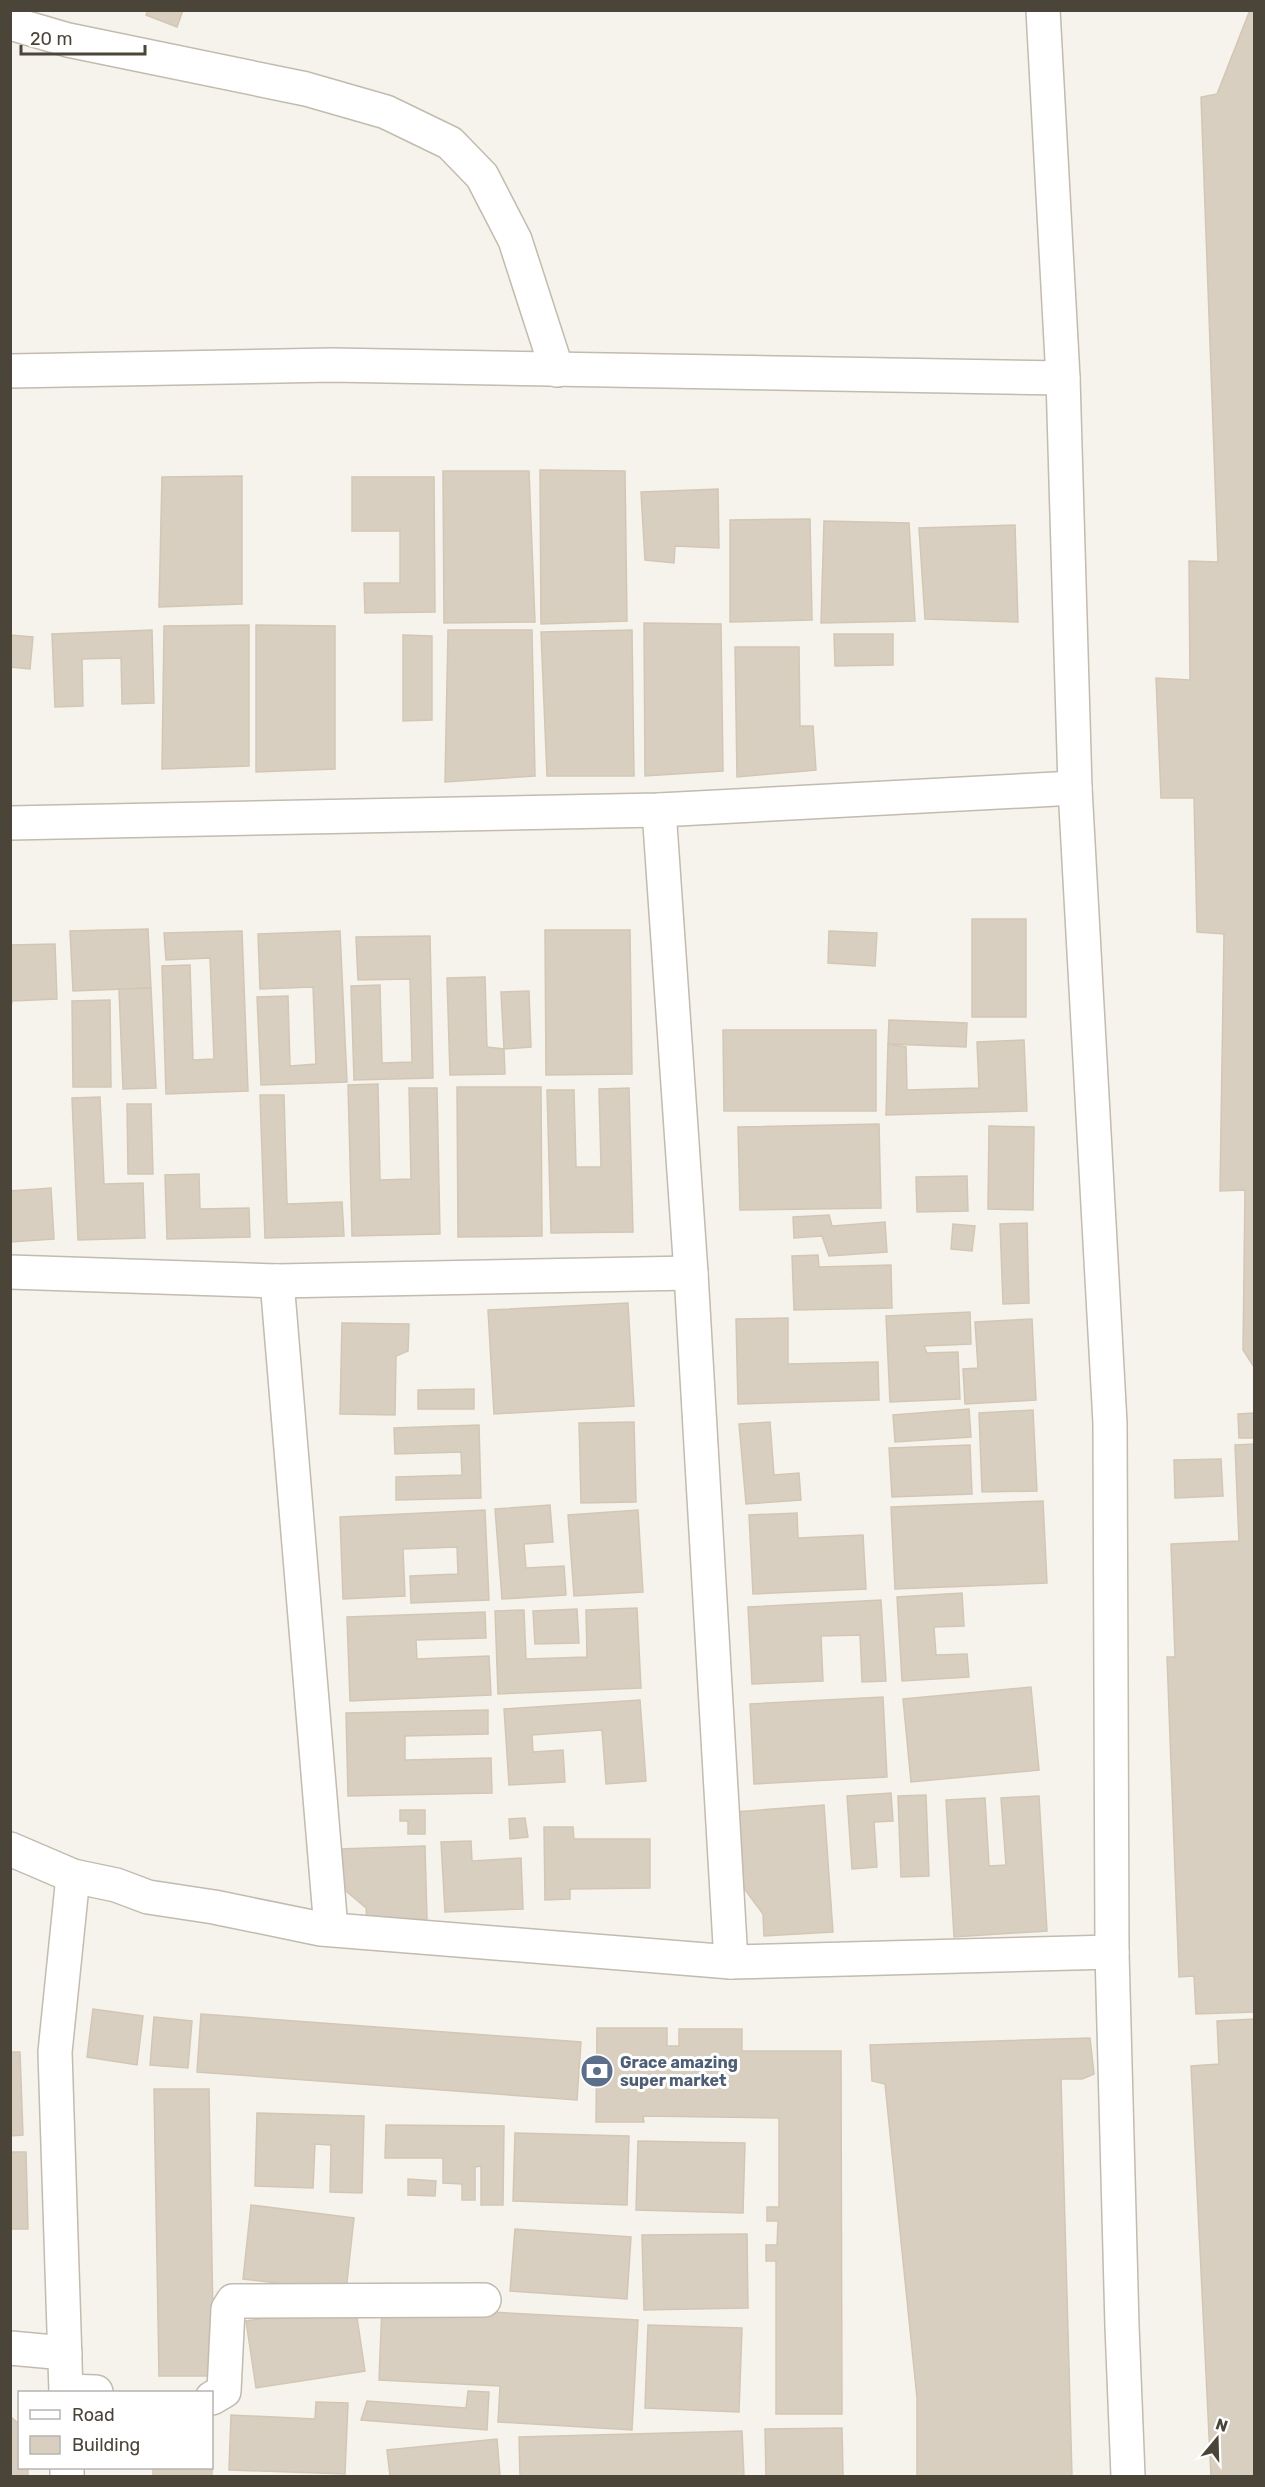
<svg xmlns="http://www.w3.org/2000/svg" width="1265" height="2487" font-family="Rubik,sans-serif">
<rect width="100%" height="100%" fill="#f6f3ec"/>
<g fill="#d8cfc1" stroke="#d3c7b4" stroke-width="1.5">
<path d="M148,10H183L177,27L146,15Z"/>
<path d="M1250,10H1254V1367L1243,1350L1245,1190L1220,1191L1224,934L1197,932L1194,798H1161L1156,678L1190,680L1189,561L1218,562L1201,97L1217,94Z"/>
<path d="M540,470L625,471L627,621L541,624Z"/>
<path d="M443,471H529L535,622L444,623Z"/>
<path d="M242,476V604L159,607L162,477Z"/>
<path d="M352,477H434L435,612L365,613L364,583H400V531H352Z"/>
<path d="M718,489L719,548L675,546L674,563L645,560L641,492Z"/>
<path d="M810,519L812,620L730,622V520Z"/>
<path d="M824,521L909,523L915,621L821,623Z"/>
<path d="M1015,525L1018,622L925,619L919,528Z"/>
<path d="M644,623L721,624L723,771L645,776Z"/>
<path d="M249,625V766L162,769L164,626Z"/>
<path d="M256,625L335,626V769L256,772Z"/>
<path d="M152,630L154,703L122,704L121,658L82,659L83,706L55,707L52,634Z"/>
<path d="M448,630H532L535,776L445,782Z"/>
<path d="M632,630L634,776H547L541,632Z"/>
<path d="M834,634H893V665L835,666Z"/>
<path d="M10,635L33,637L30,669L10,667Z"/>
<path d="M403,635L432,636V720L403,721Z"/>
<path d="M735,647H799L800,726H813L816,770L737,777Z"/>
<rect x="972" y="919" width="54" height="98"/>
<path d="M148,929L151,988L73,991L70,931Z"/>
<path d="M545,930H630L632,1074L546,1075Z"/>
<path d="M242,931L248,1091L166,1094L162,966L190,965L193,1060L214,1059L210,958L166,960L164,933Z"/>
<path d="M340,931L347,1082L261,1085L257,997L288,996L290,1066L316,1064L313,987L260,989L258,934Z"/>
<path d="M829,931L877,933L875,966L828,963Z"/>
<path d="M430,936L433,1078L354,1080L351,986L380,985L382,1063L412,1062L410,979L358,980L356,937Z"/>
<path d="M55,944L57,999L12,1001L10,1014V945Z"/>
<path d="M485,977L487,1047L504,1049L505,1074L450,1075L447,978Z"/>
<path d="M151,988L156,1088L123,1089L119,989Z"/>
<path d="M529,991L531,1047L504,1049L501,992Z"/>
<path d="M110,1000L111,1087H73L72,1001Z"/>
<path d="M889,1020L967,1023L966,1047L888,1044Z"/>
<path d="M723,1030H876V1111H724Z"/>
<path d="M1024,1040L1027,1111L886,1115L888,1044L906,1047L907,1090L979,1088L977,1042Z"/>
<path d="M378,1084L380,1180L411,1179L409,1088H437L440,1234L352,1236L348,1085Z"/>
<path d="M457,1087H541L542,1236L458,1237Z"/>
<path d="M629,1088L633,1232L551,1233L547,1090H574L576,1167H601L599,1089Z"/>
<path d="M260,1095H284L287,1204L342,1202L344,1236L265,1238Z"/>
<path d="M100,1097L104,1184L143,1183L145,1238L78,1240L72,1098Z"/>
<path d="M127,1104H151L153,1174H128Z"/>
<path d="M879,1124L881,1208L740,1210L738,1127Z"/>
<path d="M989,1126L1034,1127L1033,1210L988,1209Z"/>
<path d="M199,1174L200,1209L249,1208L250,1237L167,1239L165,1175Z"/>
<path d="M967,1176L968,1211L917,1212L916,1177Z"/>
<path d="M51,1188L54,1239L10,1242V1191Z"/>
<path d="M829,1215L832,1226L885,1222L887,1252L829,1256L822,1236L794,1238L793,1217Z"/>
<path d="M1027,1223L1029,1303L1003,1304L1000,1224Z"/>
<path d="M953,1224L975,1226L972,1251L951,1249Z"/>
<path d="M818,1255L819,1267L891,1265L892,1308L794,1310L792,1256Z"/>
<path d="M628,1303L634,1406L494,1414L488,1310Z"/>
<path d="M970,1312L971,1344L924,1346L927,1353L958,1352L960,1399L890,1402L886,1316Z"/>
<path d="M788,1318V1364L878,1362L879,1400L738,1404L736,1319Z"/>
<path d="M1032,1319L1036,1400L965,1404L963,1369L978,1368L975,1322Z"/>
<path d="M342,1323L409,1324L408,1351L396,1356L395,1415L340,1414Z"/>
<path d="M474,1389V1409H418V1390Z"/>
<path d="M969,1409L971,1437L895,1442L893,1415Z"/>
<path d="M1033,1410L1037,1491L982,1492L979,1413Z"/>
<path d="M1254,1413V1438H1239L1238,1414Z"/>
<path d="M634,1422L636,1502L581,1503L579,1423Z"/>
<path d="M770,1422L774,1475L799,1473L801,1500L746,1504L739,1424Z"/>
<path d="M479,1425L481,1498L396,1500V1477L462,1475L461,1452L395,1454L394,1428Z"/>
<path d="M1254,1444V2012L1196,2014L1194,1976L1179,1977L1167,1657H1175L1171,1544L1239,1541L1235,1445Z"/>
<path d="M970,1445L972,1494L892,1497L889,1448Z"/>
<path d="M1221,1459L1223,1496L1175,1498L1174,1460Z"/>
<path d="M1043,1501L1047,1583L895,1589L891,1507Z"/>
<path d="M550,1505L553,1542L524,1544L526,1568L564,1566L566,1595L502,1599L495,1509Z"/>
<path d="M485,1510L489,1600L411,1603L410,1576L458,1574L457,1547L403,1549L405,1596L343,1599L340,1517Z"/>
<path d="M638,1510L643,1592L574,1596L568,1515Z"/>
<path d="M797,1513L798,1538L863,1535L866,1589L753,1594L749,1515Z"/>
<path d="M962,1593L964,1626L934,1627L936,1655L967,1654L969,1677L902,1681L897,1597Z"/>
<path d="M881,1600L886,1681L862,1682L860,1635L821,1636L823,1681L752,1684L748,1607Z"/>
<path d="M637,1608L641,1688L498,1694L495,1611L524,1610L526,1659L587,1657L586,1610Z"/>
<path d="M577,1609L579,1643L535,1644L533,1611Z"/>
<path d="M485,1612L486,1638L416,1640L417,1659L489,1656L491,1695L350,1701L347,1617Z"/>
<path d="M1031,1687L1039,1770L911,1782L903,1699Z"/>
<path d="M883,1697L887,1777L754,1784L750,1704Z"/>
<path d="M640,1700L646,1781L606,1784L602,1730L532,1735L533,1752L563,1750L565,1782L509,1785L504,1709Z"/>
<path d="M488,1710V1734L405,1736V1760L491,1758L492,1793L348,1796L346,1713Z"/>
<path d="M891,1793L893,1821L874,1822L877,1867L852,1869L847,1796Z"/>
<path d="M926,1795L929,1876L901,1877L898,1796Z"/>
<path d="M1039,1796L1047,1931L954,1937L946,1800L985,1798L989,1866L1006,1865L1001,1798Z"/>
<path d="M824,1805L833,1932L764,1936L763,1914L740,1883L735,1812Z"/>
<path d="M400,1810H425V1834H408V1821H400Z"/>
<path d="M525,1818L528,1837L510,1839L509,1819Z"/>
<path d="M544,1827H573L574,1839H650V1888L570,1889V1899L545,1900Z"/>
<path d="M471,1841L472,1861L521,1858L523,1909L445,1912L441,1842Z"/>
<path d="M425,1846L427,1919L367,1920L366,1908L340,1886L339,1849Z"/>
<path d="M93,2009L143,2016L137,2065L87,2057Z"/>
<path d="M201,2014L581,2042L577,2100L197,2072Z"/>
<path d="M154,2017L192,2021L188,2068L150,2065Z"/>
<path d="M1254,2019V2476H1211L1191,2066L1219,2064L1217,2021Z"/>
<path d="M597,2028H667V2046H679V2029H742V2051H841L842,2414H776V2261H766V2245H777L778,2221H767V2207H779V2118L643,2116L644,2122H596Z"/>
<path d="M1090,2038L1094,2074L1082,2079H1061L1072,2476H917V2398L885,2084L872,2081L870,2045Z"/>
<path d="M10,2052H20L23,2135L10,2136Z"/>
<path d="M154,2089H209L214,2376H159Z"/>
<path d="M257,2113L364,2116L362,2193L330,2192L331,2145L315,2144L313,2188L255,2186Z"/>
<path d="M386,2125L504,2126L503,2205H481V2166L475,2167V2200H462V2184L443,2183V2158H385Z"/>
<path d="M515,2133L629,2136L627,2205L513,2201Z"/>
<path d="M638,2141L745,2143L743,2213L636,2210Z"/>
<path d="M10,2152H26L28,2229H10Z"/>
<path d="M408,2179L436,2181L435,2196L408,2195Z"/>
<path d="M251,2205L354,2218L346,2291L243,2279Z"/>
<path d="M515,2229L631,2237L627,2299L510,2291Z"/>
<path d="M747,2234L748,2308L644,2310L642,2235Z"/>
<path d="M355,2304L365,2371L256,2388L246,2321Z"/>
<path d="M382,2306L638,2320L632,2430L498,2422L500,2386L379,2380Z"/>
<path d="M648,2325L742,2328L739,2412L645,2408Z"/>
<path d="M468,2391L489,2392L487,2430L361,2420L367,2401L466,2408Z"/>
<path d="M316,2402L348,2403L345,2474L229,2470L231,2415L315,2419Z"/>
<path d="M212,2411V2476H153V2468H212Z"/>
<path d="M10,2416L20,2425V2468H28V2476H10Z"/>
<path d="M842,2428L843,2476H766L765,2429Z"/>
<path d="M742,2431L744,2476H520L519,2437Z"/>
<path d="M497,2439L500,2476H390L387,2450Z"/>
</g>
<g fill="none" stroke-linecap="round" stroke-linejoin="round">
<g stroke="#c2bbae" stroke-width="36">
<g id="minor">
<path d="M1043,10L1063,378L1075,788L1110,1423L1112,1952L1122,2326L1128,2476"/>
<path d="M10,23L68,40L306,89L386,112L450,143L482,176L515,240L557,370"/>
<path d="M10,371L332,365L1063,378"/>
<path d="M659,810L691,1273L731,1962"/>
<path d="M10,823L659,810L1075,788"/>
<path d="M10,1272L277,1281L691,1273"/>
<path d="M277,1281L331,1929"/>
<path d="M10,1849L73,1876L116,1885L148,1897L214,1907L321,1929L731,1962L1112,1952"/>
<path d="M10,2348L65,2353"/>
<path d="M66,2391L96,2392"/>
<path d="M66,2392L55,2052L73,1876"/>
<path d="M212,2398L224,2391L228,2309L233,2301L484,2300"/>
<path d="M67,2468V2476"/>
</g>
</g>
<use href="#minor" stroke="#fff" stroke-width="33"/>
</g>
<defs>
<g id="bank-disc" transform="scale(1.725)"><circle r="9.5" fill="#5c6f8a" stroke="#fff"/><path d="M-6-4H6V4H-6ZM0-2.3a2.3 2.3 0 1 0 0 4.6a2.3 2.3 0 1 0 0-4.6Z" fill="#fff"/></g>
</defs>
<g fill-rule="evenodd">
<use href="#bank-disc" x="597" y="2071"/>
</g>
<g text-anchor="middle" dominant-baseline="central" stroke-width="6" stroke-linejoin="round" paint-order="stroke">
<g font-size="16" font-weight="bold" fill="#4e5e75" stroke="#fff" text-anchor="start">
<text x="620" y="2062">Grace amazing<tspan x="620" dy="18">super market</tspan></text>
</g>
</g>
<rect width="1265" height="2487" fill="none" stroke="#4b4439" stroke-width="24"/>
<rect x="18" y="2391" width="195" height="78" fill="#ffffff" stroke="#b7b4b0" stroke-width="1.5"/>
<rect x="30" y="2410" width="30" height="9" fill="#ffffff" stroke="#b7b4b0" stroke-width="1.5"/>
<text x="72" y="2421" font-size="18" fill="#4b4439">Road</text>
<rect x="30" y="2436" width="30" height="18" fill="#d8cfc1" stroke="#b7b4b0" stroke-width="1.5"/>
<text x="72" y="2451" font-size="18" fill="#4b4439">Building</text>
<g transform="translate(1217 2439) rotate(19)" stroke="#ffffff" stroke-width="4.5" paint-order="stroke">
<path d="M0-4.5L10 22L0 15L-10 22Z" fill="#4b4439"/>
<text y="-9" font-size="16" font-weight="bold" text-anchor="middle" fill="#4b4439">N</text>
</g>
<path d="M21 45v9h124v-9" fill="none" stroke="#4b4439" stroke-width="3"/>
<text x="30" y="45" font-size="18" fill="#4b4439" stroke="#ffffff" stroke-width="4.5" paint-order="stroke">20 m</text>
</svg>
